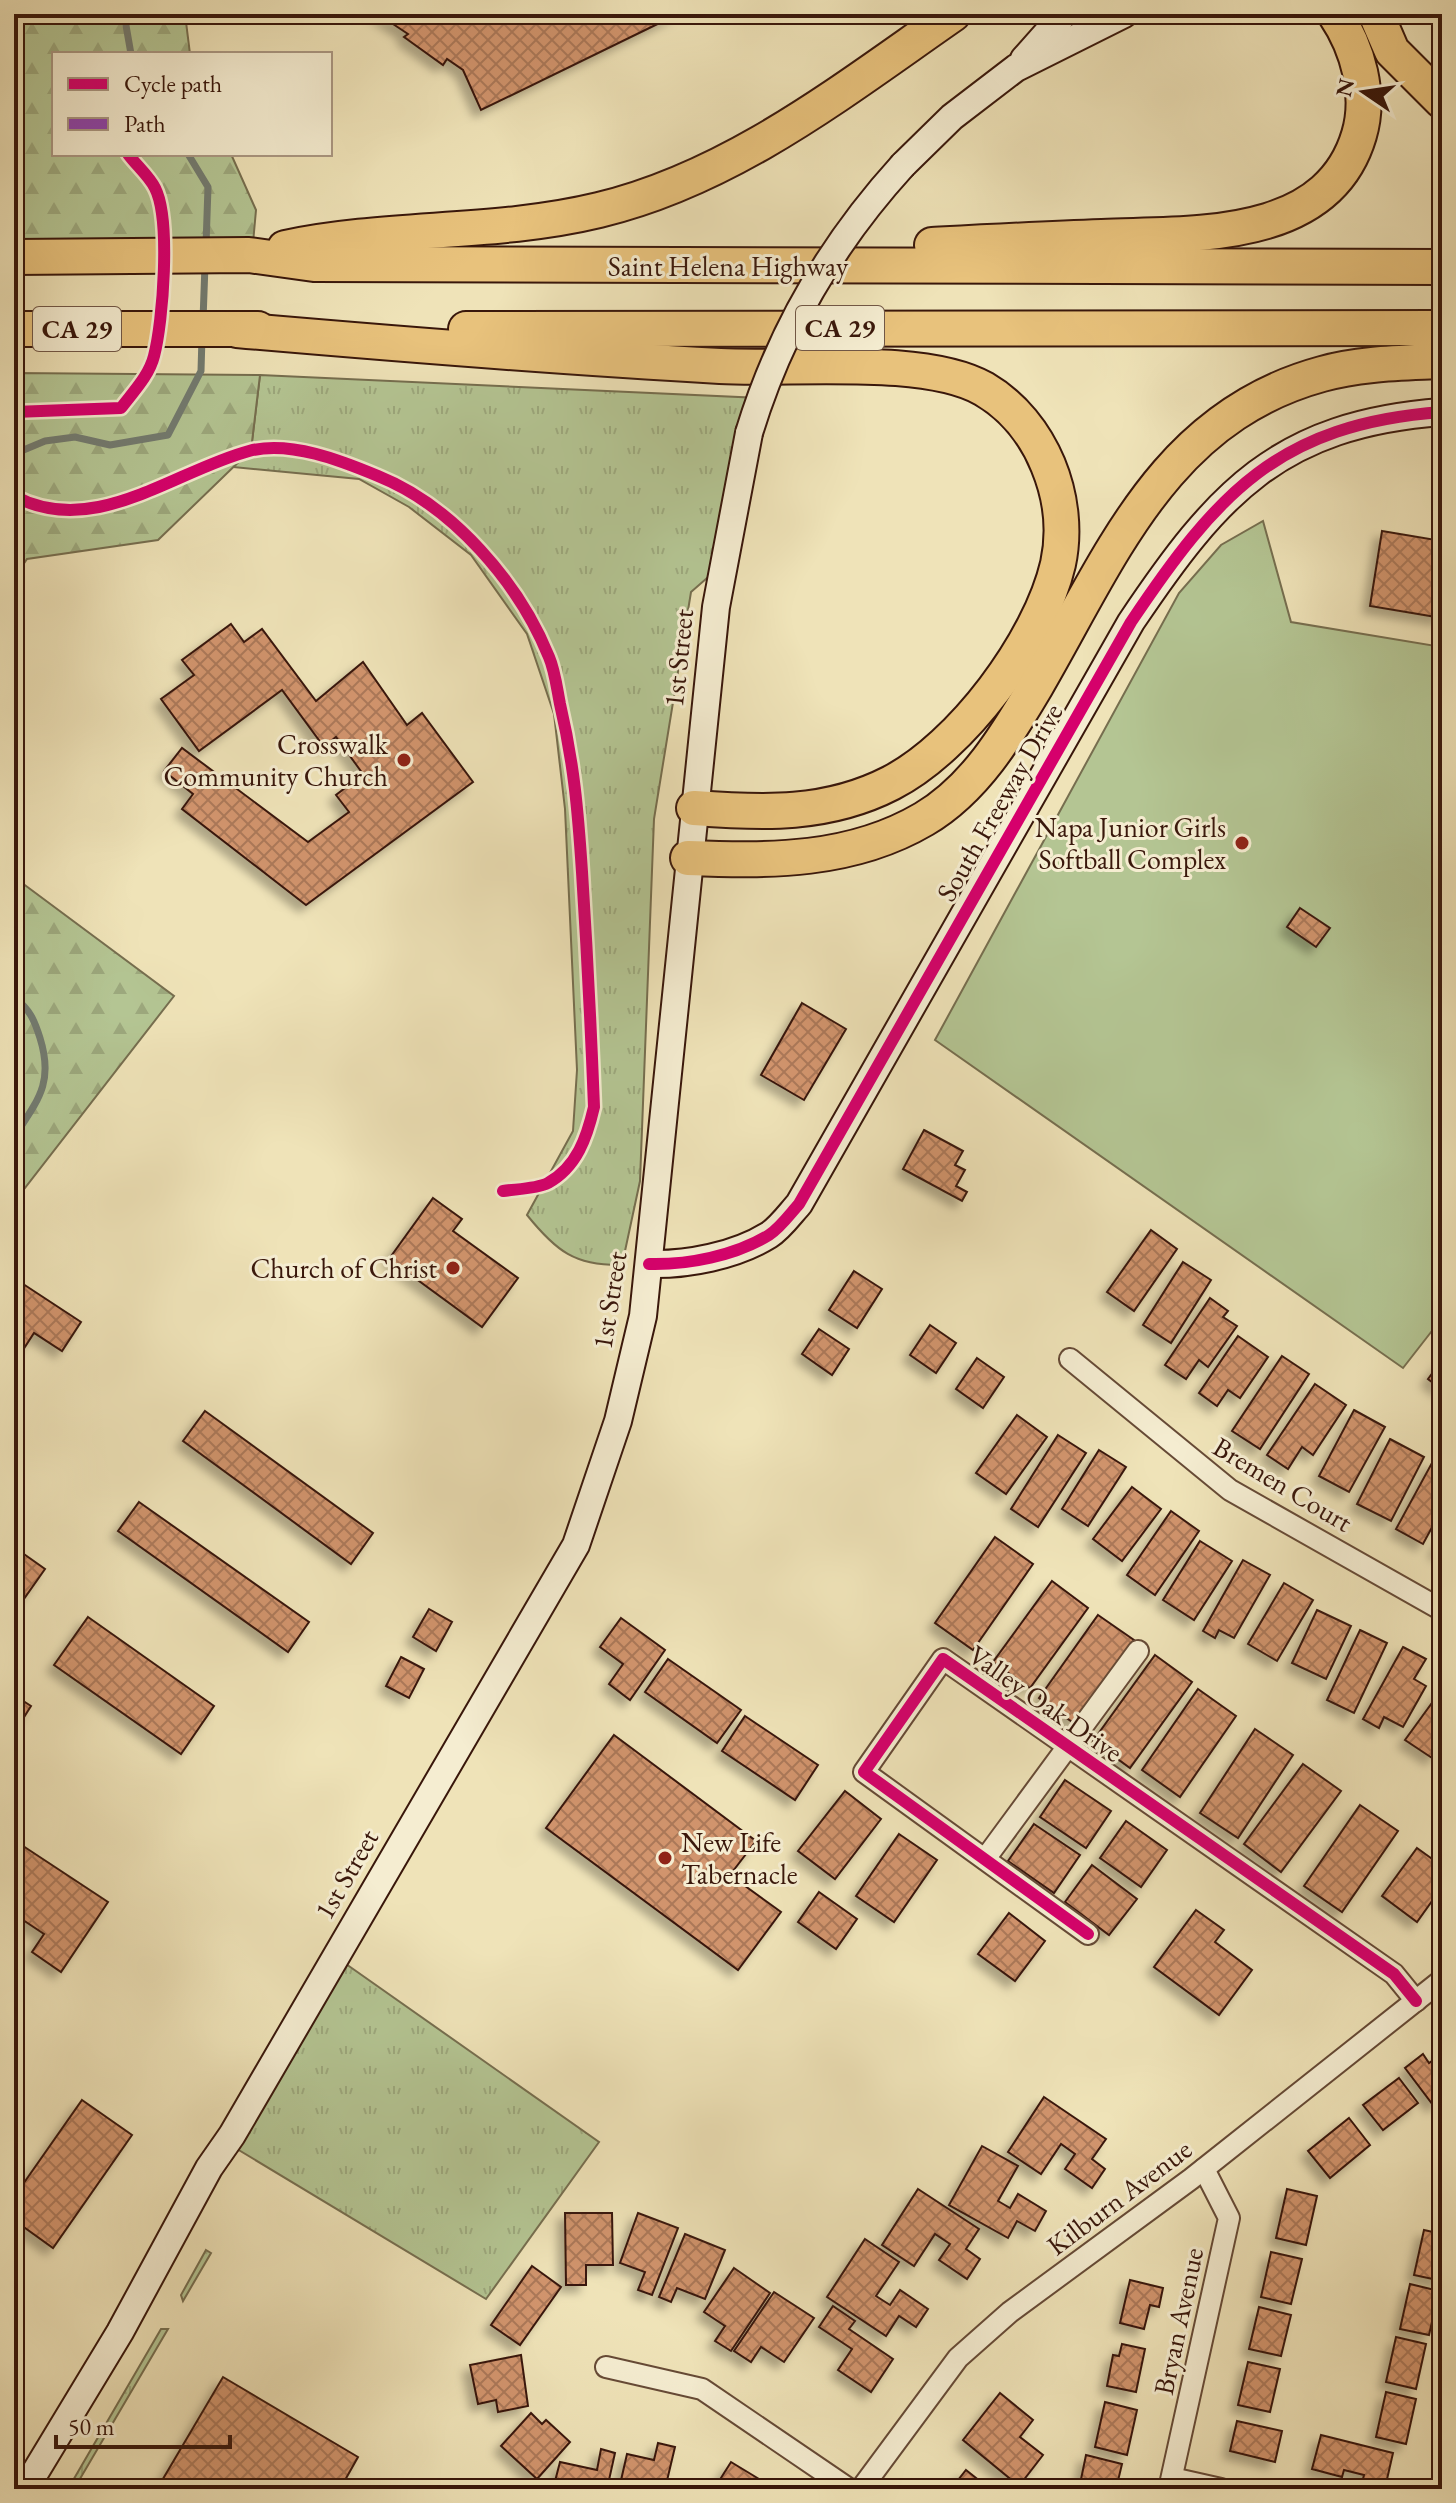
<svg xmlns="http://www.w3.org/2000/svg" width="1456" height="2503" font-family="'EB Garamond',serif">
<defs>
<pattern id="grass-tufts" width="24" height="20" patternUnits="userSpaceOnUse" patternTransform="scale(2)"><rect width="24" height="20" fill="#b4c593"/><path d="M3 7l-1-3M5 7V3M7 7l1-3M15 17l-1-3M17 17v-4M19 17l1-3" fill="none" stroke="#9ca87d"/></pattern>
<pattern id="forest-firs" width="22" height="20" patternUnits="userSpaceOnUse" patternTransform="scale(2)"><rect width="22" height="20" fill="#b4c593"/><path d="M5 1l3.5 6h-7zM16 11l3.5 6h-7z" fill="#9ca87d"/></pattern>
<pattern id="building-cross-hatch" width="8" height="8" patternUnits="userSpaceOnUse" patternTransform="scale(2)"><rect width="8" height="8" fill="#d1946d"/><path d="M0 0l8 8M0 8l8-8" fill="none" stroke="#ab7858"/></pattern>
<filter id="shadow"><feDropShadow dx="-7" dy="7" stdDeviation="4" flood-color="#0004"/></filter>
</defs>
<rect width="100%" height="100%" fill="#efe3b8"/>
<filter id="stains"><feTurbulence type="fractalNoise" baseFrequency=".0025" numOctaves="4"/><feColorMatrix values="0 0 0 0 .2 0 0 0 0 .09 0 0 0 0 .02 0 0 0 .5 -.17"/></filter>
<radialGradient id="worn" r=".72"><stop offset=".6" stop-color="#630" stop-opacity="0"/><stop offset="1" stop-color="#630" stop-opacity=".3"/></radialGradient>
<g fill="url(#grass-tufts)" stroke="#766e4f" stroke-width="2">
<path d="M260,375L760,398L722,565L691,592L654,819L640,1181L622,1265C575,1266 556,1251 527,1215L573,1131L577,1070L565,809L554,714L527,634L471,555L409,507L359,479L233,467L251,450Z"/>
<path d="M346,1964L599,2142L486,2299L237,2149Z"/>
<path d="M206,2250L211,2253L183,2301L181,2295Z"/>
<path d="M161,2329H168L74,2489H68Z"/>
</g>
<g fill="url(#forest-firs)" stroke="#766e4f" stroke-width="2">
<path d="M25,14H185L190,54H54V154H231L256,210L253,243L14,255V41Z"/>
<path d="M14,373L260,375L251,450L158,540L27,559L14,578Z"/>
<path d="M14,877L174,996L14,1202Z"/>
</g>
<path fill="#b4c593" stroke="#766e4f" stroke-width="2" d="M1263,521L1291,622L1442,647V1318L1403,1368L935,1040L1179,593L1221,545Z"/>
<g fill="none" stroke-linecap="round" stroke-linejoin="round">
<g stroke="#737b70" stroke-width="7">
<path d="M124,14L131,54"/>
<path d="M188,154L208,187L206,245"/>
<path d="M203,320L205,265"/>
<path d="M14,454L45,441L75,437L110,445L168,435L201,371L202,337"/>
<path d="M14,997C30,1010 34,1019 40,1038C54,1083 38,1100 14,1137"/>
</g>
</g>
<g fill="url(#building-cross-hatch)" stroke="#39170b" stroke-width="2" filter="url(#shadow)">
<path d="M378,14H678L481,110L463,70L447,59L443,65L404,37L408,34Z"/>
<path d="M1382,531L1442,541V618L1370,606Z"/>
<path d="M231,624L244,642L262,629L316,701L363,662L407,725L422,713L473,782L306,905L182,809L193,794L164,771L182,748L308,842L349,812L336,795L363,774L336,737L324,747L282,690L199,751L161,699L194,675L182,660Z"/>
<path d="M1300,908L1330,928L1316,947L1287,927Z"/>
<path d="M802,1003L846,1029L804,1100L761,1075Z"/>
<path d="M924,1130L963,1151L955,1165L965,1170L956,1186L967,1192L962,1201L903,1169Z"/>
<path d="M433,1198L462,1219L453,1231L518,1278L482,1327L389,1259Z"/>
<path d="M1151,1230L1177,1249L1134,1311L1107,1292Z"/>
<path d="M1183,1262L1211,1280L1171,1343L1143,1325Z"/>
<path d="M854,1271L882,1289L857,1328L829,1310Z"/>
<path d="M14,1278L81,1322L62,1351L34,1333L21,1353L14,1348Z"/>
<path d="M1210,1298L1228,1311L1223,1317L1237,1326L1208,1367L1199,1360L1186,1379L1165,1365Z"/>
<path d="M930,1325L956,1343L936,1373L910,1355Z"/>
<path d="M819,1329L849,1349L832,1375L802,1354Z"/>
<path d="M1238,1336L1268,1357L1240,1398L1228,1390L1217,1406L1199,1393Z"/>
<path d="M1282,1356L1309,1374L1260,1449L1232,1431Z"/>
<path d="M977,1358L1004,1377L983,1408L956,1389Z"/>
<path d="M1442,1360V1390L1428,1379Z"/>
<path d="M1315,1384L1346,1405L1313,1455L1302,1447L1288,1469L1267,1455Z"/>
<path d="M1354,1410L1385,1427L1349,1492L1319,1476Z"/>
<path d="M205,1411L373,1533L351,1564L183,1441Z"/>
<path d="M1017,1415L1047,1437L1006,1494L976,1473Z"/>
<path d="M1058,1435L1086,1453L1038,1527L1011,1509Z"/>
<path d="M1390,1439L1424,1457L1391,1521L1357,1504Z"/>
<path d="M1099,1450L1126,1467L1088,1526L1062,1509Z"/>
<path d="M1433,1461L1442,1466V1509L1423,1544L1396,1529Z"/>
<path d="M1132,1487L1161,1509L1122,1561L1093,1539Z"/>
<path d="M139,1502L309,1622L288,1652L118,1531Z"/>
<path d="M1171,1511L1199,1531L1155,1595L1127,1575Z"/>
<path d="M1442,1536V1554L1435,1550Z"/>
<path d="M995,1537L1033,1564L973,1650L935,1623Z"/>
<path d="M1200,1541L1232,1561L1194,1620L1163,1600Z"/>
<path d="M14,1547L45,1569L14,1613Z"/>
<path d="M1243,1560L1270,1575L1234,1638L1219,1630L1215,1638L1203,1631Z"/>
<path d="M1052,1581L1088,1608L1030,1688L993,1662Z"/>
<path d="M1284,1583L1313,1600L1277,1661L1248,1644Z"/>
<path d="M429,1609L452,1622L436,1651L413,1637Z"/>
<path d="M1317,1610L1351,1626L1326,1679L1292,1663Z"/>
<path d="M1098,1615L1134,1640L1075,1724L1039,1698Z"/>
<path d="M88,1617L214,1706L181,1754L54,1665Z"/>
<path d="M621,1618L665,1650L630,1700L609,1684L623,1664L600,1647Z"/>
<path d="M1360,1630L1387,1643L1354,1713L1327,1700Z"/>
<path d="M1403,1647L1426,1659L1414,1679L1426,1686L1403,1727L1384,1717L1379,1728L1363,1719Z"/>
<path d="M1155,1655L1192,1682L1130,1768L1093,1741Z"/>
<path d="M401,1657L424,1669L409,1698L386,1686Z"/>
<path d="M668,1659L741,1710L717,1743L645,1692Z"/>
<path d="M1198,1689L1236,1716L1180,1797L1142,1770Z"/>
<path d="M1442,1689V1744L1432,1758L1405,1740Z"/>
<path d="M14,1695L31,1706L14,1733Z"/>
<path d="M745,1716L818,1765L795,1800L722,1751Z"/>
<path d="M1255,1729L1293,1755L1238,1838L1200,1813Z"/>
<path d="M614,1735L756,1841L730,1875L781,1912L738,1970L546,1828Z"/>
<path d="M1303,1764L1341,1791L1281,1872L1244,1844Z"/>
<path d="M1065,1780L1111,1811L1086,1848L1040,1817Z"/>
<path d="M845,1791L881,1819L835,1879L798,1851Z"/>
<path d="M1360,1805L1398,1831L1342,1912L1304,1886Z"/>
<path d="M1126,1821L1167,1850L1141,1887L1100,1858Z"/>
<path d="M1034,1824L1080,1855L1054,1893L1008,1861Z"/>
<path d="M899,1834L937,1860L894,1922L856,1896Z"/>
<path d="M14,1840L108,1902L61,1972L32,1952L44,1934L14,1914Z"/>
<path d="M1417,1848L1442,1866V1887L1417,1922L1382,1896Z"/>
<path d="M1092,1865L1137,1899L1109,1935L1065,1902Z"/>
<path d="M819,1892L857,1919L836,1949L798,1922Z"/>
<path d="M1196,1910L1224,1930L1215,1942L1252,1970L1219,2015L1154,1967Z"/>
<path d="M1009,1913L1045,1941L1015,1981L978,1954Z"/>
<path d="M1423,2054L1429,2063L1442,2054V2098L1433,2105L1405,2068Z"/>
<path d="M1399,2078L1418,2103L1383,2130L1363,2105Z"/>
<path d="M1044,2097L1106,2139L1092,2159L1105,2169L1092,2188L1065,2169L1075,2154L1061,2144L1041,2174L1008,2152Z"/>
<path d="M82,2100L132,2135L53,2248L14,2220V2197Z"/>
<path d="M1349,2118L1370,2145L1330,2178L1308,2151Z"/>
<path d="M982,2146L1018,2166L998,2201L1010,2208L1018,2194L1046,2211L1035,2231L1017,2221L1008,2238L949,2205Z"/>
<path d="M918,2189L979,2229L966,2249L980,2259L967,2279L939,2260L950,2244L935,2234L914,2266L882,2245Z"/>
<path d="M1287,2189L1317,2196L1306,2245L1276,2238Z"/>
<path d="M565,2213H612L613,2265H586V2285H566Z"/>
<path d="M638,2213L678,2228L652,2295L638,2290L645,2272L620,2263Z"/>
<path d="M1424,2230L1442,2234V2281L1414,2275Z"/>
<path d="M685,2234L725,2250L705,2299L677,2288L671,2302L659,2297Z"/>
<path d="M865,2239L899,2262L876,2296L890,2305L900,2290L928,2309L916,2327L899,2316L886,2336L827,2297Z"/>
<path d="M1271,2252L1302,2259L1291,2304L1261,2297Z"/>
<path d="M532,2266L561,2287L520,2345L491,2325Z"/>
<path d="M734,2268L770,2293L731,2351L715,2341L725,2326L704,2312Z"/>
<path d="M1130,2280L1163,2288L1159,2307L1150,2305L1144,2329L1120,2323Z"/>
<path d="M1410,2284L1439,2291L1429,2335L1400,2329Z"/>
<path d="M774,2292L814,2318L784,2362L761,2347L751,2362L734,2351Z"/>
<path d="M833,2306L855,2321L849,2329L893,2359L871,2392L838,2370L852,2349L819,2327Z"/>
<path d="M1259,2307L1291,2315L1281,2356L1249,2349Z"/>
<path d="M1396,2337L1426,2344L1416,2389L1386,2382Z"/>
<path d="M1122,2344L1145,2349L1136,2392L1107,2386L1113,2355L1119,2356Z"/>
<path d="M521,2355L528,2406L498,2412L496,2400L478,2404L470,2365Z"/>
<path d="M1248,2362L1280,2369L1270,2412L1238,2405Z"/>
<path d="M223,2377L358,2457L340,2489H157Z"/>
<path d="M1386,2392L1416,2399L1406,2444L1376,2437Z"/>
<path d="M1000,2393L1033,2420L1020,2437L1043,2455L1019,2486L963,2440Z"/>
<path d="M1105,2402L1137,2410L1127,2455L1095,2447Z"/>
<path d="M531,2413L542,2424L546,2420L570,2442L537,2479L501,2446Z"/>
<path d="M1237,2421L1282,2431L1275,2462L1230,2451Z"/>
<path d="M1321,2435L1393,2453L1385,2488L1362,2483L1364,2475L1344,2470L1342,2477L1312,2469Z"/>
<path d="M658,2443L675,2447L665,2489H619L627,2454L654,2460Z"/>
<path d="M601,2449L615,2453L607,2489H553L560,2462L597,2470Z"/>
<path d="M1086,2455L1122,2464L1116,2489H1079Z"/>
<path d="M731,2462L764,2482L760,2489H714Z"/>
<path d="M966,2470L990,2489H951Z"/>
</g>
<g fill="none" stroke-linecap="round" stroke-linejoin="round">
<g stroke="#664a36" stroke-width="24">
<g id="street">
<path d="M1070,1359L1230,1490L1442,1610"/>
<path d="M985,1859L1138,1651"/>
<path d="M1088,1934L864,1772L943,1659L1394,1974L1416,2001"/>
<path d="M606,2367L702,2389L849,2489"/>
<path d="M1172,2478L1221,2489"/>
<path d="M861,2489L958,2358L1010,2312L1191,2179L1442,1980"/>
<path d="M1169,2489L1229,2218L1204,2169"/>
</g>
</g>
<g stroke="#39170b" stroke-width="30">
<g id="secondary">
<path d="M1024,59L1064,14"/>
<path d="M903,165L952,117L1016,68L1124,14"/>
<path d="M649,1264C687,1265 735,1256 769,1235C780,1228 790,1214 799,1204L1131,622C1217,494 1278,424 1442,412"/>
<path d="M25,2489L120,2332L209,2168L232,2135L576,1545L618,1421L643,1316L716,607L749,433"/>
</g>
</g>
<g stroke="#39170b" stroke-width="38">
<g id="highway">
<path d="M1376,14L1392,51L1442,101"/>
<path d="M932,245C989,242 1045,239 1102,237C1191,233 1327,243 1359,135C1371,95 1358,48 1335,14"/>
<path d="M285,248C388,226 496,235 599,210C732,178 842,91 953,14"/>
<path d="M14,257L249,255L314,264L1442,267"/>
<path d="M14,329H258"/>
<path d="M466,329L1442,328"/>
<path d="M237,330C398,344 559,357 720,366C791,370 925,355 984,389C1042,423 1072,499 1058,564C1040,642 961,747 891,783C827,816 763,813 694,808"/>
<path d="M688,858C770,861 851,862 924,819C975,789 1007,735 1036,686C1111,557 1164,417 1322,374C1361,363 1402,363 1442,361"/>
</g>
</g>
<use href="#street" stroke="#f5edd1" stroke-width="20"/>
<use href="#secondary" stroke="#f5edd1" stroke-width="26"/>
<use href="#highway" stroke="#e8c27c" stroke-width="34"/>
<g stroke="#39170b" stroke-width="30" stroke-linecap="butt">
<path id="secondary-bridge" d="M749,433C780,331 831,244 903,165"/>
</g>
<use href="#secondary-bridge" stroke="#f5edd1" stroke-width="26"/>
<path stroke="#8e44ad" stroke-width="10" stroke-dasharray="20 10" stroke-linecap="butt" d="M25,14V19"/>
<g stroke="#f5edd1" stroke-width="17">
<g id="cycleway">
<path d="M14,412L121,408C133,392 149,376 154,356C163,322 171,219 155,188C149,176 136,165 128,154"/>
<path d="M14,496C94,539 174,471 249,451C290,440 342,461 378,476C453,506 519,583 549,657C555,671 557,689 560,704C574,764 578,811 582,872C587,950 591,1029 594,1107C587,1137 577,1167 548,1183C536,1189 516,1189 503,1191"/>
<path d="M649,1264C687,1265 735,1256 769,1235C780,1228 790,1214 799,1204L1131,622C1217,494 1278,424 1442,412"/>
<path d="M1088,1934L864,1772L943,1659L1394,1974L1416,2001"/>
</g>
</g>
<use href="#cycleway" stroke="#d6006c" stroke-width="12"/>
</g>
<g fill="#8f2418" stroke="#f5edd1" stroke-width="3">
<circle cx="404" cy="760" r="8"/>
<circle cx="1242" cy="843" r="8"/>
<circle cx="453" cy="1268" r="8"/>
<circle cx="665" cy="1858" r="8"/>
</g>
<g text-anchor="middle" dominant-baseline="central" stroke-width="6" stroke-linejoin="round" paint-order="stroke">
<g fill="#f5edd1" stroke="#715746" stroke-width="2">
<rect x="796" y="306" width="88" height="44" rx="6"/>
<rect x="33" y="307" width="88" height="44" rx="6"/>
</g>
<g font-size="26" font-weight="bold" fill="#39170b">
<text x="840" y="328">CA 29</text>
<text x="77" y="329">CA 29</text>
</g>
<g font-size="28" fill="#39170b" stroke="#f5edd1">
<text x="728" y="266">Saint Helena Highway</text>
<text transform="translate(678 658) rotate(-84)">1st Street</text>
<text transform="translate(999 802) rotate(-60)">South Freeway Drive</text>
<text transform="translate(609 1300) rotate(-81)">1st Street</text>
<text transform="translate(1283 1484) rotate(31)">Bremen Court</text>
<text transform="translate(1046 1703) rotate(35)">Valley Oak Drive</text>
<text transform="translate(346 1874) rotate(-60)">1st Street</text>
<text transform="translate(1119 2197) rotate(-37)">Kilburn Avenue</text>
<text transform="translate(1178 2321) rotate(-78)">Bryan Avenue</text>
</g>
<g font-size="28" fill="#39170b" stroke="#f5edd1" text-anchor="end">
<text x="388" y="744">Crosswalk<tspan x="388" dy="32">Community Church</tspan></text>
<text x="1226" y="827">Napa Junior Girls<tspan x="1226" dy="32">Softball Complex</tspan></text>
<text x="437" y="1268">Church of Christ</text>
<text x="681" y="1842" text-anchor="start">New Life<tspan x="681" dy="32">Tabernacle</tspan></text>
</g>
</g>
<rect width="1456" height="2503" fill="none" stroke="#efe3b8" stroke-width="48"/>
<rect x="16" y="16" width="1424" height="2471" fill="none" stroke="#39170b" stroke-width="4"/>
<rect x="24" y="24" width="1408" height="2455" fill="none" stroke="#39170b" stroke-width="2"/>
<rect x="52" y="52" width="280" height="104" fill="#f5edd1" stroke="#aa9782" stroke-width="2"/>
<rect x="68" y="78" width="40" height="12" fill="#d6006c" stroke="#aa9782" stroke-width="2"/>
<text x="124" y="92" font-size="24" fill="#39170b">Cycle path</text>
<rect x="68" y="118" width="40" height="12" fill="#8e44ad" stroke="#aa9782" stroke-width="2"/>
<text x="124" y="132" font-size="24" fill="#39170b">Path</text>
<g transform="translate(1364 92) rotate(283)" stroke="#f5edd1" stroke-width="6" paint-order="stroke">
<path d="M0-6L14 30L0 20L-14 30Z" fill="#39170b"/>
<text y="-12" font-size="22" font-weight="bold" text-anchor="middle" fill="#39170b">N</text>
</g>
<path d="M56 2435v12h174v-12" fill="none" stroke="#39170b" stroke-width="4"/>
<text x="68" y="2435" font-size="24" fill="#39170b" stroke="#f5edd1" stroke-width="6" paint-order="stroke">50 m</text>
<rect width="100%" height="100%" filter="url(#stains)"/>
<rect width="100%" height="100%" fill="url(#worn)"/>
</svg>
